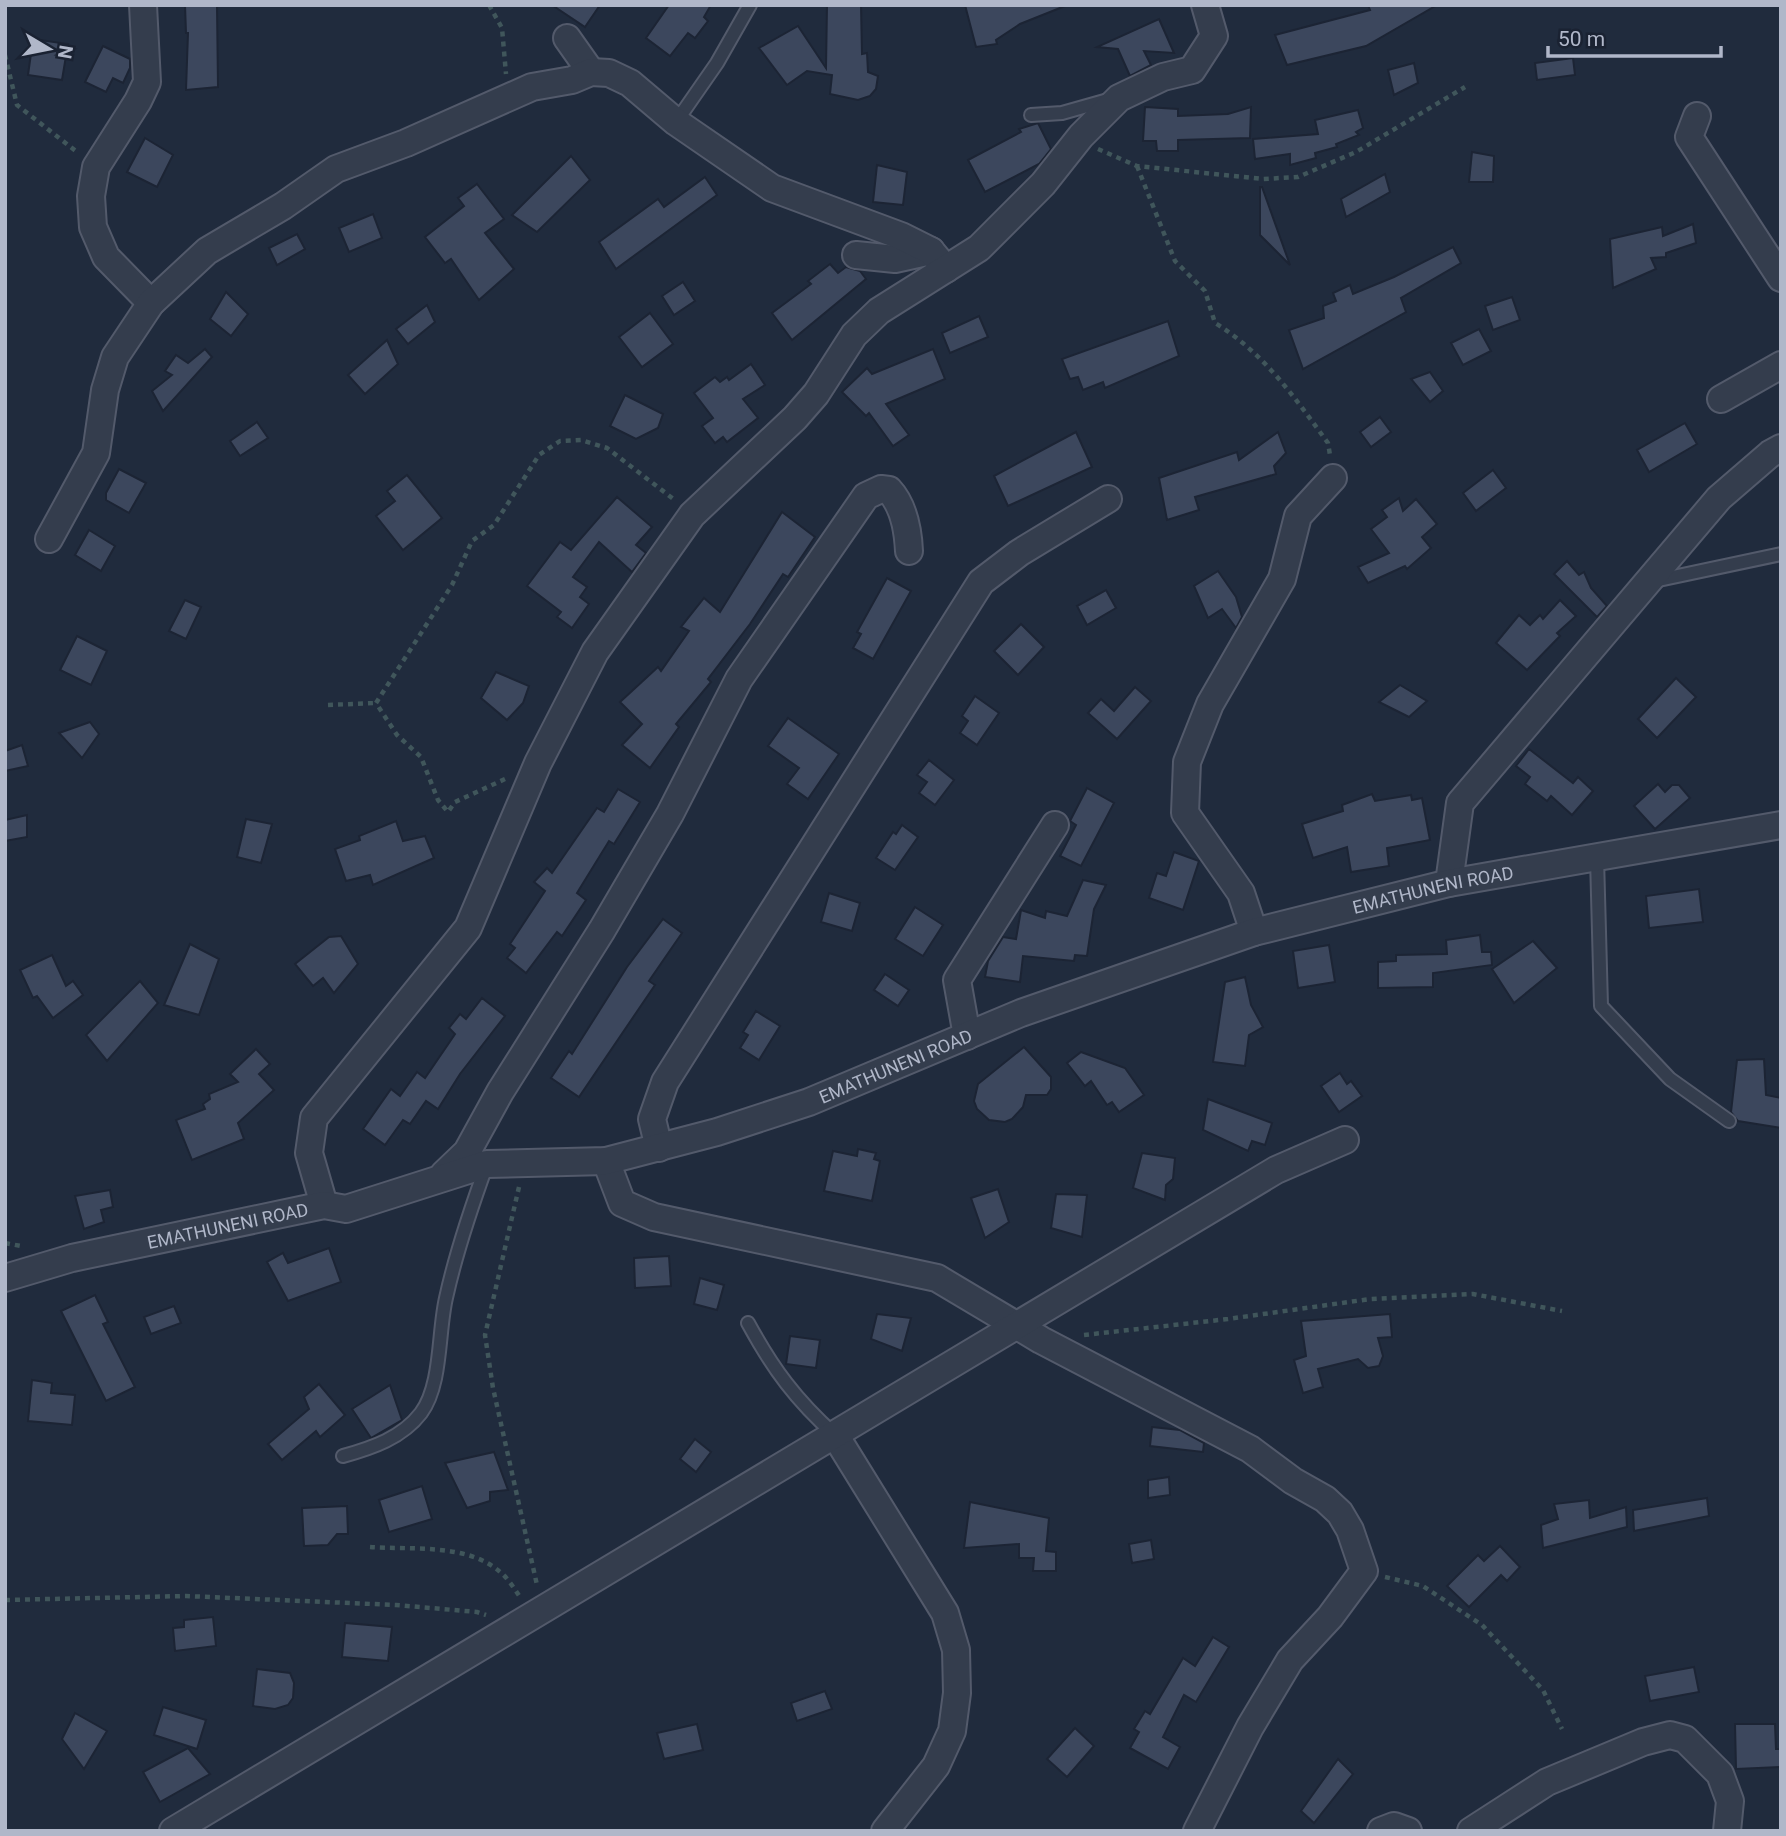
<svg xmlns="http://www.w3.org/2000/svg" width="1786" height="1836" font-family="Roboto,sans-serif">
<rect width="100%" height="100%" fill="#202b3d"/>
<g fill="#3c475d" stroke="#1c2434" stroke-width="2">
<path d="M185,5H217L218,87L186,90L188,33H186Z"/>
<path d="M552,5H600L585,27Z"/>
<path d="M669,5H711L704,17L708,21L695,38L688,33L670,56L646,38Z"/>
<path d="M827,5H861L862,54L867,53L868,72L878,76L876,89L870,96L858,100L830,94L832,75L807,71L787,85L759,48L798,26L826,68Z"/>
<path d="M965,5H1065V6L1020,24L996,40L997,44L976,47Z"/>
<path d="M1368,5H1437L1366,46L1287,65L1275,35L1370,10Z"/>
<path d="M1159,19L1174,53L1144,51L1151,65L1130,76L1118,49L1097,47Z"/>
<path d="M33,39L68,44L62,80L28,75Z"/>
<path d="M103,46L130,59V68L123,83L113,78L106,92L85,82Z"/>
<path d="M1573,58L1575,75L1537,80L1535,63Z"/>
<path d="M1414,63L1418,83L1394,95L1388,70Z"/>
<path d="M1145,107L1178,109V116L1228,114L1251,107L1250,138L1178,140V151H1157L1156,141H1143Z"/>
<path d="M1358,110L1363,128L1356,132L1359,135L1336,144L1337,147L1315,153L1316,158L1290,165V154L1255,159L1253,139L1318,134L1315,120Z"/>
<path d="M1038,123L1051,149L1039,164L985,192L968,160L1021,132L1019,129Z"/>
<path d="M145,138L173,155L157,187L127,172Z"/>
<path d="M1472,152L1494,156L1493,182H1469Z"/>
<path d="M571,156L590,180L537,232L512,215Z"/>
<path d="M877,165L907,172L903,205L873,202Z"/>
<path d="M1385,174L1390,192L1346,217L1341,199Z"/>
<path d="M705,177L717,195L616,269L599,242L658,199L664,207Z"/>
<path d="M477,184L504,219L485,233L514,269L479,300L451,259L445,263L425,237L464,206L458,198Z"/>
<path d="M1260,187H1262L1290,265L1260,235Z"/>
<path d="M373,214L382,238L349,252L339,228Z"/>
<path d="M1693,224L1696,243L1666,253V257L1651,258L1656,269L1613,288L1610,239L1662,227L1663,236Z"/>
<path d="M297,234L305,249L277,265L269,248Z"/>
<path d="M1453,247L1461,263L1401,298L1406,312L1303,369L1289,330L1324,318L1323,306L1336,301L1333,293L1350,285L1353,294L1394,277Z"/>
<path d="M830,264L838,273L846,267L860,271L866,279L792,340L772,313L811,284L808,281Z"/>
<path d="M683,282L695,301L674,315L662,296Z"/>
<path d="M226,292L248,314L231,336L210,319Z"/>
<path d="M1512,297L1520,320L1493,330L1485,306Z"/>
<path d="M427,305L435,322L408,344L396,329Z"/>
<path d="M650,313L673,344L642,367L619,337Z"/>
<path d="M979,316L988,337L950,353L942,333Z"/>
<path d="M1168,321L1179,356L1105,388L1103,382L1083,390L1078,377L1070,379L1062,359Z"/>
<path d="M1479,329L1491,351L1463,365L1451,343Z"/>
<path d="M387,340L398,364L365,394L348,375Z"/>
<path d="M205,349L212,357L163,411L152,391L172,375L165,371L176,355L188,363Z"/>
<path d="M933,349L945,379L886,404L909,435L893,446L869,413L866,416L842,392L867,368L872,374Z"/>
<path d="M751,364L765,385L743,399L758,418L727,442L723,437L715,443L702,426L713,418L694,393L715,377L720,382L727,377L729,380Z"/>
<path d="M1430,372L1443,391L1430,402L1411,379Z"/>
<path d="M625,395L663,414L658,428L636,439L610,426Z"/>
<path d="M1380,417L1391,432L1371,447L1360,432Z"/>
<path d="M257,422L268,438L240,456L230,441Z"/>
<path d="M1685,423L1697,444L1649,472L1637,450Z"/>
<path d="M1076,432L1092,467L1008,506L994,476Z"/>
<path d="M1278,432L1286,453L1274,466L1276,474L1195,497L1199,510L1167,520L1159,478L1237,452L1239,460Z"/>
<path d="M119,469L146,483L129,513L106,500V493Z"/>
<path d="M1493,470L1506,488L1476,511L1463,493Z"/>
<path d="M407,475L442,518L403,550L376,516L395,501L387,491Z"/>
<path d="M617,497L652,527L636,545L646,553L632,572L599,542L573,577L587,587L580,597L589,604L572,628L557,617L561,612L527,586L560,542L571,550Z"/>
<path d="M1399,498L1403,511L1416,499L1437,524L1422,537L1431,548L1407,569L1405,566L1368,583L1358,567L1389,553L1371,529L1387,517L1382,510Z"/>
<path d="M782,512L815,537L788,577L783,574L750,624L708,679L711,682L676,724L679,727L650,768L622,745L642,724L620,702L658,667L661,671L689,631L681,627L704,598L720,612Z"/>
<path d="M89,530L115,546L101,571L75,555Z"/>
<path d="M1567,561L1579,575L1584,572L1591,588L1607,606L1597,617L1554,574Z"/>
<path d="M1218,571L1236,597L1242,617L1236,628L1222,609L1208,618L1194,586Z"/>
<path d="M887,578L911,591L873,659L853,648L861,634L857,632Z"/>
<path d="M1106,590L1116,608L1087,625L1077,606Z"/>
<path d="M185,600L201,607L186,639L169,631Z"/>
<path d="M1560,600L1576,616L1557,633L1560,636L1527,670L1496,643L1519,615L1530,625L1540,615L1543,619Z"/>
<path d="M1021,624L1044,647L1018,675L994,651Z"/>
<path d="M77,636L107,651L91,685L60,670Z"/>
<path d="M496,672L529,686L523,703L507,720L481,698Z"/>
<path d="M1676,678L1696,697L1657,738L1638,719Z"/>
<path d="M1400,685L1427,701L1409,717L1379,702Z"/>
<path d="M1135,687L1151,701L1117,739L1088,713L1101,699L1114,711Z"/>
<path d="M975,696L999,713L977,745L960,733L968,721L962,716Z"/>
<path d="M788,718L839,754L808,799L787,784L799,768L768,746Z"/>
<path d="M90,722L99,734L82,758L59,733Z"/>
<path d="M22,745L28,766L5,771V751Z"/>
<path d="M1529,749L1573,783L1578,777L1593,791L1572,815L1551,796L1547,801L1525,784L1530,777L1516,766Z"/>
<path d="M929,760L954,780L935,805L919,793L927,782L917,775Z"/>
<path d="M1658,784L1665,792L1672,785H1679L1690,798L1655,829L1634,806Z"/>
<path d="M1087,788L1114,803L1081,866L1060,856L1076,825L1070,821Z"/>
<path d="M618,789L640,802L614,844L609,841L577,893L586,900L562,936L557,932L526,973L507,958L515,948L510,944L545,891L534,882L547,868L552,873L597,808L604,812Z"/>
<path d="M1372,794L1375,801L1411,795L1412,800L1422,798L1430,840L1387,848L1389,866L1351,872L1347,847L1313,858L1302,824L1343,811L1342,805Z"/>
<path d="M27,815V837L5,841V820Z"/>
<path d="M246,819L272,824L261,863L237,857Z"/>
<path d="M396,821L403,841L425,836L434,858L373,885L370,875L346,881L335,849L360,840L359,836Z"/>
<path d="M902,825L918,837L895,870L876,858L893,832L896,834Z"/>
<path d="M1174,852L1199,861L1183,910L1149,898L1157,873L1166,876Z"/>
<path d="M1083,880L1106,885L1094,909L1087,956L1075,955L1074,961L1023,956L1020,982L985,977L988,961L1003,937L1016,939L1021,910L1045,918L1046,911L1067,916Z"/>
<path d="M1699,889L1703,922L1649,928L1646,896Z"/>
<path d="M829,893L860,903L852,931L821,922Z"/>
<path d="M915,907L943,925L923,956L895,939Z"/>
<path d="M663,919L682,933L649,981L655,985L579,1097L551,1078L569,1051L572,1054L627,967Z"/>
<path d="M1480,935L1482,952H1491L1492,965L1433,973V987L1378,988V962L1396,961V955L1447,954L1446,940Z"/>
<path d="M341,936L358,964L334,993L323,978L313,986L295,964L329,937Z"/>
<path d="M1533,941L1557,968L1514,1003L1492,969Z"/>
<path d="M190,944L219,959L199,1015L164,1005Z"/>
<path d="M1329,945L1335,982L1298,988L1293,951Z"/>
<path d="M52,955L66,986L73,981L83,995L53,1018L37,996L33,998L20,970Z"/>
<path d="M885,974L909,990L898,1006L874,990Z"/>
<path d="M1245,977L1251,1005L1263,1027L1249,1035L1245,1066L1213,1062L1225,982Z"/>
<path d="M140,981L158,1003L107,1061L86,1035Z"/>
<path d="M482,998L505,1016L460,1074L438,1109L426,1101L410,1124L403,1120L385,1145L363,1129L391,1089L400,1096L417,1072L425,1078L455,1034L449,1028L460,1014L466,1019Z"/>
<path d="M756,1011L780,1026L759,1060L740,1048L748,1035L743,1032Z"/>
<path d="M1024,1047L1051,1077V1089L1047,1095H1026L1023,1107L1012,1119L1005,1122L989,1120L977,1109L974,1101L978,1084Z"/>
<path d="M256,1049L270,1064L259,1074L274,1090L238,1123L244,1139L192,1160L176,1120L205,1109L203,1104L210,1099L209,1094L238,1082L230,1074Z"/>
<path d="M1081,1052L1125,1068L1144,1095L1119,1112L1112,1102L1107,1105L1091,1081L1085,1086L1067,1063Z"/>
<path d="M1764,1059L1766,1095L1781,1098V1128L1738,1121L1731,1112L1737,1060Z"/>
<path d="M1340,1073L1347,1084L1351,1081L1362,1096L1339,1112L1321,1086Z"/>
<path d="M1208,1099L1272,1123L1265,1145L1252,1141L1248,1151L1203,1130Z"/>
<path d="M858,1149L876,1153L874,1159L880,1161L872,1201L824,1191L833,1151L857,1156Z"/>
<path d="M1142,1153L1175,1158L1173,1179L1166,1185L1165,1200L1133,1188Z"/>
<path d="M998,1189L1009,1222L985,1238L971,1198Z"/>
<path d="M110,1190L113,1207L101,1210L104,1222L84,1229L75,1196Z"/>
<path d="M1056,1194L1087,1195L1082,1237L1051,1228Z"/>
<path d="M329,1248L341,1282L288,1301L267,1262L283,1253L288,1263Z"/>
<path d="M669,1256L671,1286L635,1288L634,1258Z"/>
<path d="M700,1278L724,1285L717,1310L694,1304Z"/>
<path d="M95,1295L108,1322L103,1324L135,1387L106,1401L61,1311Z"/>
<path d="M174,1306L181,1323L151,1334L144,1317Z"/>
<path d="M877,1314L911,1318L902,1351L871,1339Z"/>
<path d="M1390,1314L1392,1337L1378,1338L1383,1356L1379,1366L1368,1368L1358,1359L1318,1369L1323,1387L1303,1393L1294,1360L1306,1356L1301,1321Z"/>
<path d="M790,1336L820,1340L816,1368L786,1364Z"/>
<path d="M32,1380L52,1383L51,1393L75,1395L72,1425L28,1421Z"/>
<path d="M319,1384L345,1415L320,1437L316,1431L282,1460L268,1444L309,1409L304,1397Z"/>
<path d="M390,1385L402,1420L371,1438L352,1409Z"/>
<path d="M1152,1427L1180,1430L1204,1443L1203,1452L1150,1446Z"/>
<path d="M695,1439L711,1452L696,1472L680,1459Z"/>
<path d="M494,1452L508,1490L490,1492V1501L467,1508L445,1463Z"/>
<path d="M1169,1477L1170,1495L1148,1498V1480Z"/>
<path d="M422,1486L432,1519L389,1532L379,1500Z"/>
<path d="M1707,1498L1709,1516L1634,1531L1633,1510Z"/>
<path d="M1589,1500L1590,1518L1626,1507L1627,1527L1543,1548L1541,1525L1558,1519L1554,1504Z"/>
<path d="M970,1502L1049,1518L1046,1551L1056,1552V1571H1033L1034,1558H1019V1544L964,1548Z"/>
<path d="M347,1506L348,1534H337L328,1545L304,1546L302,1508Z"/>
<path d="M1151,1540L1154,1559L1132,1563L1129,1544Z"/>
<path d="M1500,1546L1520,1567L1507,1581L1501,1575L1469,1607L1447,1586L1478,1555L1484,1561Z"/>
<path d="M213,1617L216,1646L175,1651L173,1628L184,1627V1620Z"/>
<path d="M345,1623L392,1627L388,1661L342,1657Z"/>
<path d="M1213,1637L1229,1647L1196,1702L1184,1695L1163,1737L1180,1747L1168,1769L1130,1748L1139,1732L1134,1729L1145,1711L1150,1714L1183,1658L1195,1666Z"/>
<path d="M1694,1667L1699,1692L1650,1701L1645,1676Z"/>
<path d="M257,1669L290,1673L294,1683L293,1698L288,1705L275,1709L253,1706Z"/>
<path d="M825,1691L832,1709L797,1721L791,1703Z"/>
<path d="M163,1707L206,1720L197,1749L154,1735Z"/>
<path d="M75,1713L107,1731L84,1769L62,1739Z"/>
<path d="M697,1724L703,1750L664,1759L657,1733Z"/>
<path d="M1735,1724H1775L1776,1749H1781V1767L1736,1769Z"/>
<path d="M1075,1728L1094,1746L1067,1777L1047,1759Z"/>
<path d="M188,1748L210,1774L160,1802L143,1772Z"/>
<path d="M1338,1759L1353,1774L1314,1823L1301,1811Z"/>
</g>
<g fill="none" stroke-linecap="round" stroke-linejoin="round">
<g stroke="#535a6b" stroke-width="16">
<g id="service">
<path d="M1031,115L1062,113L1108,100"/>
<path d="M676,122L717,63L750,5"/>
<path d="M1654,581L1781,554"/>
<path d="M1597,858L1601,1006L1670,1079L1729,1121"/>
<path d="M748,1323C773,1369 796,1400 835,1435"/>
<path d="M343,1456C372,1448 402,1438 421,1413C442,1385 438,1332 446,1298C456,1252 471,1208 487,1164"/>
</g>
</g>
<g stroke="#535a6b" stroke-width="30">
<g id="minor">
<path d="M143,5L147,82L138,101L96,167L91,196L93,227L106,257L151,303"/>
<path d="M567,38L591,72"/>
<path d="M1697,116L1689,137L1781,278"/>
<path d="M856,255L895,259L931,251"/>
<path d="M1721,399L1781,365"/>
<path d="M49,539L96,453L105,390L115,357L151,303L207,251L283,206L336,169L406,143L532,87L572,80L591,72L609,73L630,83L676,122L772,188L901,236L931,251L946,269"/>
<path d="M1449,883L1460,803L1719,498L1770,454L1781,448"/>
<path d="M1254,932L1241,893L1185,813L1187,762L1210,704L1282,579L1298,516L1333,478"/>
<path d="M967,1036L957,980L1055,825"/>
<path d="M659,1148L652,1119L665,1082L981,582L1019,553L1108,499"/>
<path d="M606,1161L622,1203L654,1217L937,1278L1041,1340L1250,1449L1293,1481L1325,1499L1340,1513L1350,1530L1364,1571L1330,1617L1290,1660L1250,1727L1197,1831"/>
<path d="M444,1174L467,1152L500,1092L602,930L670,814L739,679L866,496L881,489L889,490C904,506 908,529 909,551"/>
<path d="M324,1205L309,1153L314,1118L468,928L538,763L595,652L692,515L795,418L816,394L854,335L879,311L979,248L1043,184L1081,136L1119,98L1163,77L1192,70L1214,36L1205,5"/>
<path id="s1" d="M5,1278L72,1258L324,1205L346,1209L487,1164L606,1161L717,1132L809,1102L1021,1013L1254,932L1449,883L1781,825"/>
<path d="M835,1435L945,1613L956,1650L957,1693L952,1731L936,1766L885,1831"/>
<path d="M173,1831L1276,1170L1345,1140"/>
<path d="M1381,1831L1394,1826L1408,1831"/>
<path d="M1471,1831L1547,1782L1643,1742L1670,1735L1685,1739L1720,1774L1730,1801L1727,1831"/>
</g>
</g>
<g stroke="#40565b" stroke-width="4.5" stroke-dasharray="5 5" stroke-linecap="butt">
<path d="M489,5L502,28L506,74"/>
<path d="M5,55L17,105L77,152"/>
<path d="M1098,149L1137,166L1263,179L1298,177L1356,152L1465,87"/>
<path d="M1137,166L1175,261L1205,291L1215,323C1264,353 1295,398 1328,443L1330,455"/>
<path d="M328,705L376,703"/>
<path d="M505,779L455,802L448,812L438,800L421,757L397,735L376,703L452,585L472,541L494,525L539,455L560,441L581,440L607,448L676,501"/>
<path d="M519,1187L485,1335L493,1388L537,1585"/>
<path d="M5,1243L21,1246"/>
<path d="M1084,1335L1228,1319L1370,1299L1473,1294L1562,1311"/>
<path d="M370,1547C410,1550 466,1543 499,1571C507,1577 514,1588 520,1597"/>
<path d="M1385,1577L1423,1586L1482,1625L1543,1690L1562,1729"/>
<path d="M5,1600L186,1596L396,1605L477,1612L486,1615"/>
</g>
<use href="#service" stroke="#343d4d" stroke-width="12"/>
<use href="#minor" stroke="#343d4d" stroke-width="26"/>
</g>
<g text-anchor="middle" dominant-baseline="central" stroke-width="7" stroke-linejoin="round" paint-order="stroke">
<g font-size="18" fill="#b0b7c9" stroke="#1a2232">
<text stroke="none"><textPath href="#s1" startOffset="1489">EMATHUNENI ROAD</textPath></text>
<text stroke="none"><textPath href="#s1" startOffset="922">EMATHUNENI ROAD</textPath></text>
<text stroke="none"><textPath href="#s1" startOffset="229">EMATHUNENI ROAD</textPath></text>
</g>
</g>
<rect width="1786" height="1836" fill="none" stroke="#b0b7c9" stroke-width="14"/>
<g transform="translate(49 49) rotate(100)" stroke="#1a2232" stroke-width="5" paint-order="stroke">
<path d="M0-5L12 26L0 18L-12 26Z" fill="#b0b7c9"/>
<text y="-10" font-size="19" font-weight="bold" text-anchor="middle" fill="#b0b7c9">N</text>
</g>
<path d="M1548 46v10h173v-10" fill="none" stroke="#b0b7c9" stroke-width="3.5"/>
<text x="1558" y="46" font-size="21" fill="#b0b7c9" stroke="#1a2232" stroke-width="5" paint-order="stroke">50 m</text>
</svg>
